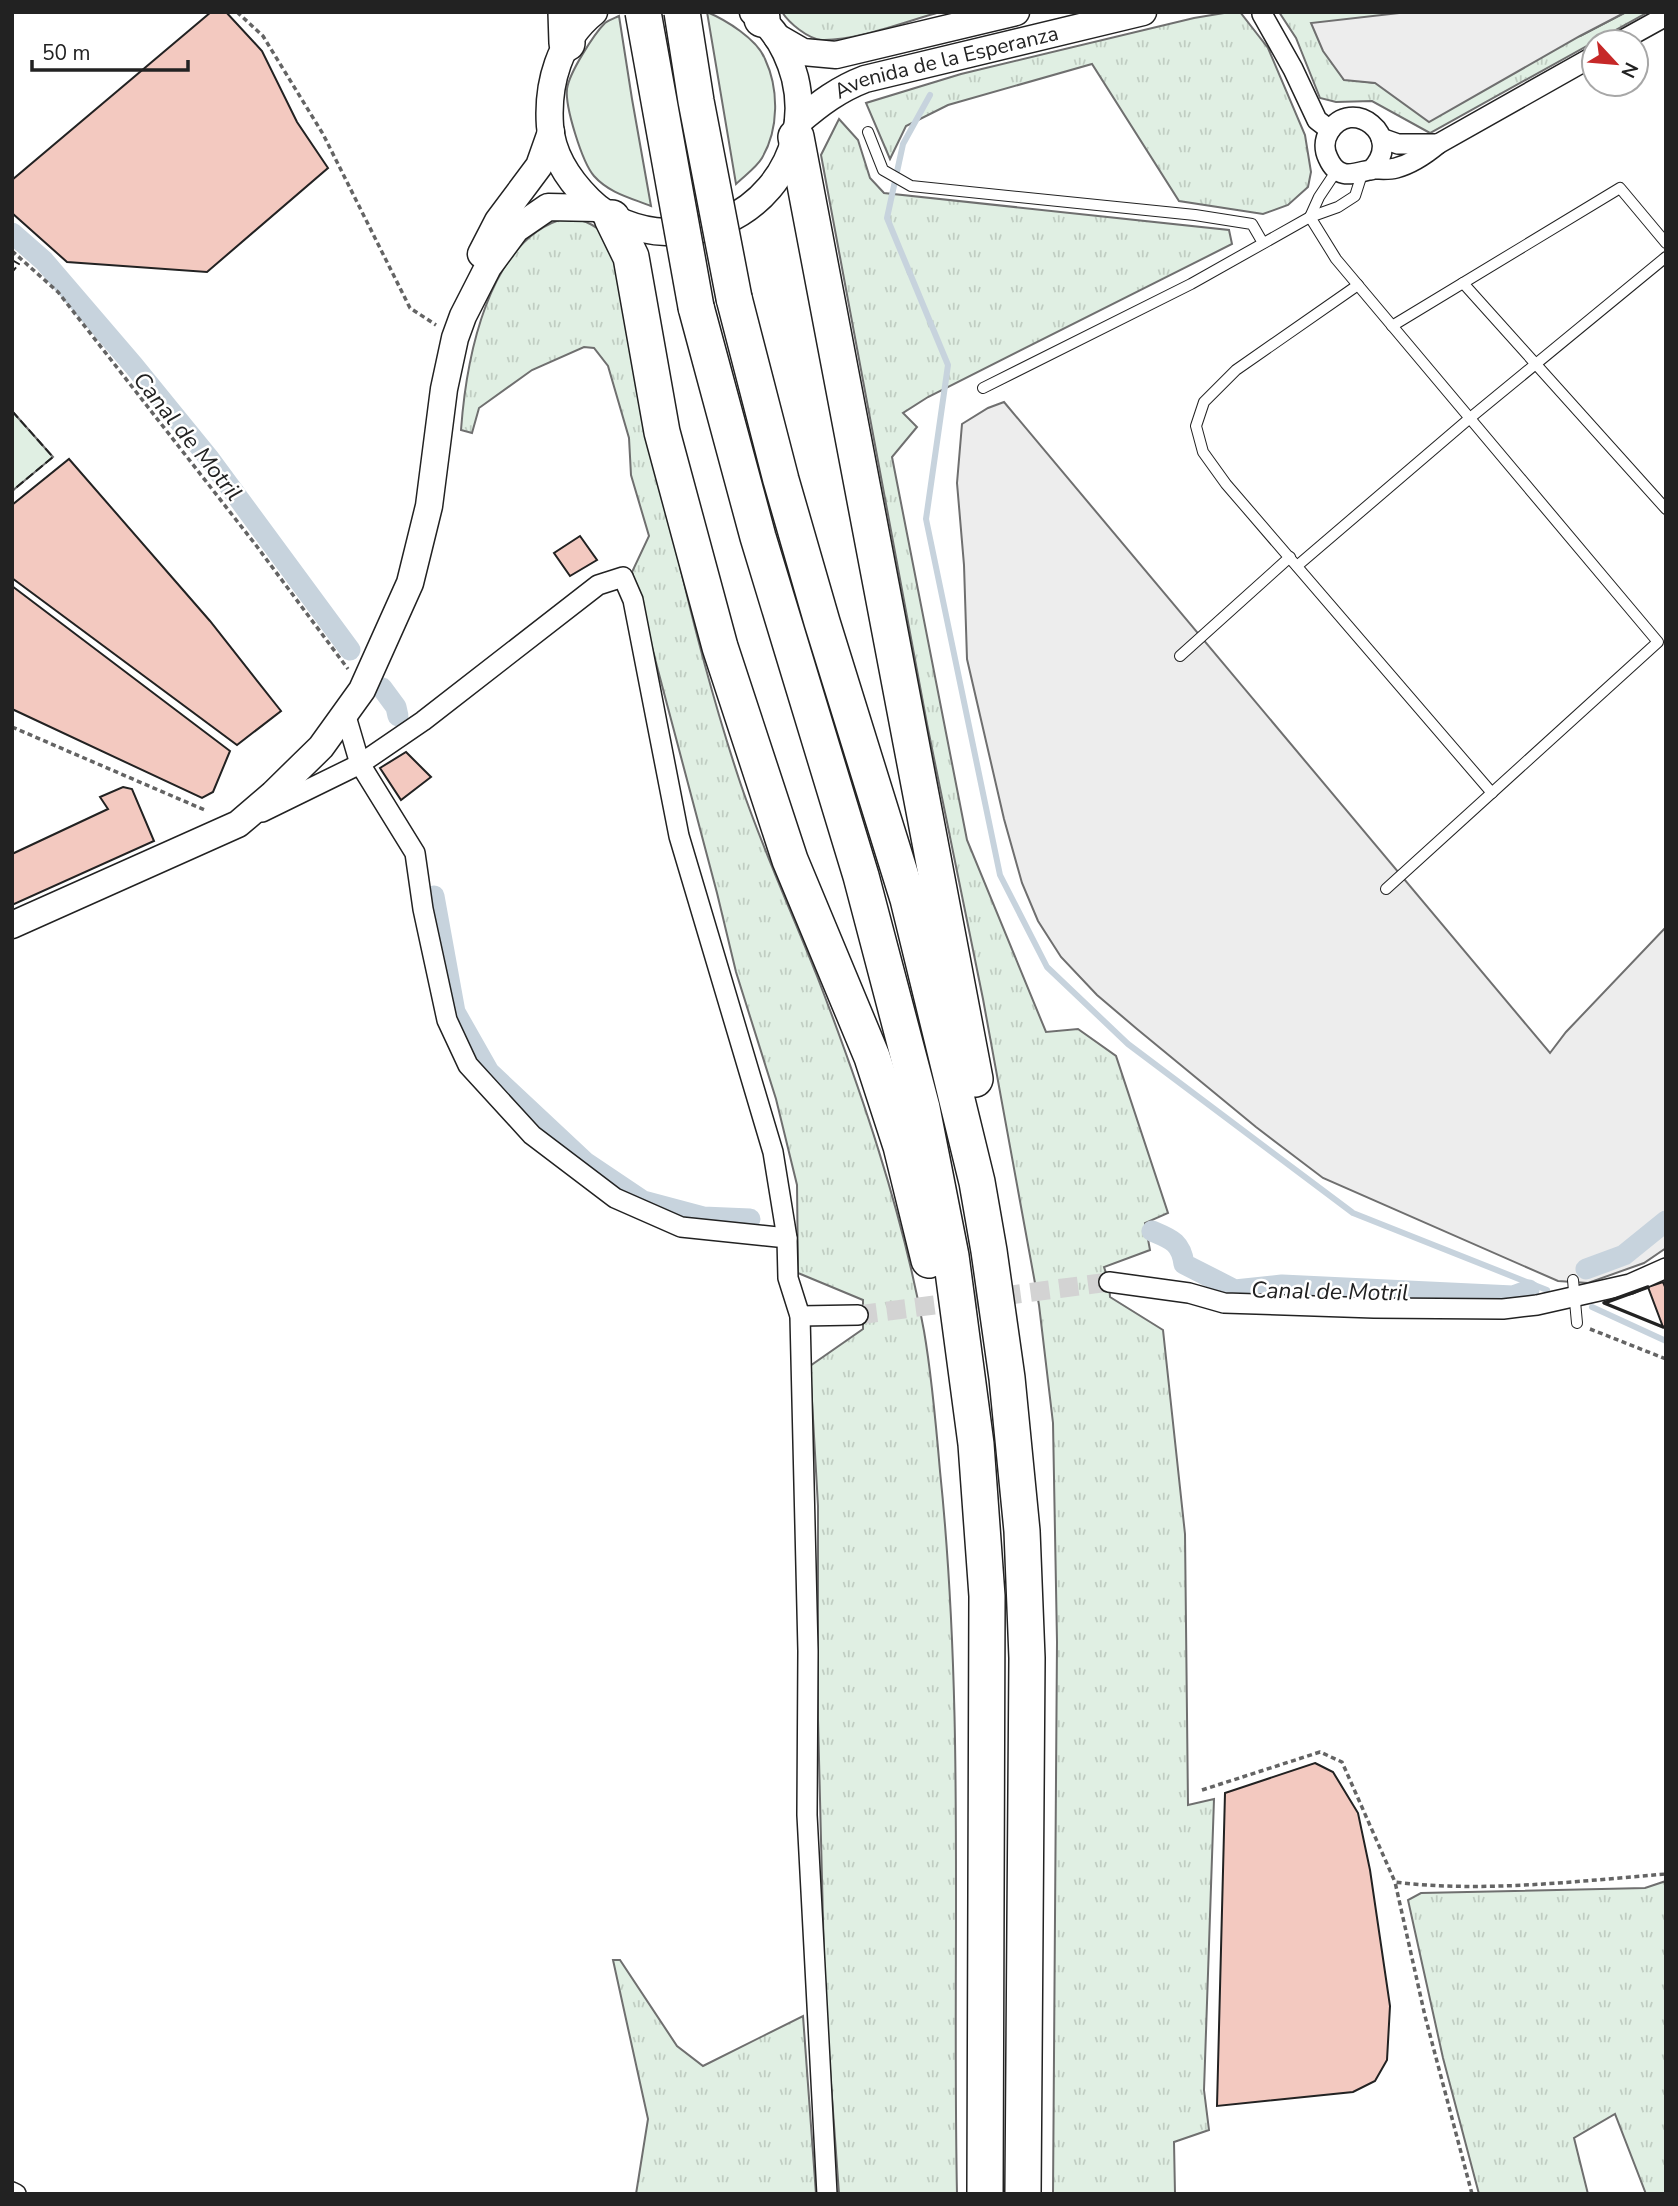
<svg xmlns="http://www.w3.org/2000/svg" width="1678" height="2206" font-family="'Nunito Sans',sans-serif">
<style>
.grass{fill:url(#grass-tufts);stroke:#6f6f6f;stroke-width:2}
.garden{fill:#e0efe3;stroke:#6f6f6f;stroke-width:2}
.parking{fill:#ededed;stroke:#6f6f6f;stroke-width:2}
.lines{fill:none;stroke-linecap:round;stroke-linejoin:round}
.stream{stroke:#c7d3dd;stroke-width:6}
.canal{stroke:#c7d3dd;stroke-width:21}
.building{fill:#f3c9c0;stroke:#222;stroke-width:2}
.street-tunnel{stroke:#d3d3d3;stroke-width:19;stroke-dasharray:19 10;stroke-linecap:butt}
.lane-casing{stroke:#222;stroke-width:12}
.street-casing{stroke:#222;stroke-width:22}
.secondary-casing{stroke:#222;stroke-width:29}
.highway-casing{stroke:#222;stroke-width:38}
.path{stroke:#646464;stroke-width:3.5;stroke-dasharray:5 3.5;stroke-linecap:butt}
.lane{stroke:#fff;stroke-width:10}
.street{stroke:#fff;stroke-width:19}
.secondary{stroke:#fff;stroke-width:26}
.highway{stroke:#fff;stroke-width:35}
.highway-bridge-casing{stroke:#222;stroke-width:38;stroke-linecap:butt}
.highway-bridge{stroke:#fff;stroke-width:35}
.fence{stroke:#222;stroke-width:2;stroke-dasharray:9 3.5;stroke-linecap:butt}
.wall{stroke:#222;stroke-width:3.5}
.labels{text-anchor:middle;stroke-width:5;stroke-linejoin:round;paint-order:stroke}
.street-label{font-size:21px;fill:#222;stroke:#fff}
.water-label{font-size:23px;font-style:italic;fill:#222;stroke:#fff}
</style>
<defs>
<pattern id="grass-tufts" width="24" height="20" patternUnits="userSpaceOnUse" patternTransform="scale(1.75)"><rect width="24" height="20" fill="#e0efe3"/><path d="M3 7l-1-3M5 7V3M7 7l1-3M15 17l-1-3M17 17v-4M19 17l1-3" fill="none" stroke="#c0cdc2"/></pattern>
</defs>
<rect width="100%" height="100%" fill="#fff"/>
<g class="grass">
<path d="M782 12H940C907 21 856 41 822 40 808 39 789 23 782 12Z"/>
<polygon points="1230,12 1240,12 1268,48 1305,135 1311,172 1308,187 1288,205 1263,214 1179,201 1092,64 948,105 906,126 890,159 866,103 961,74 1194,18"/>
<polygon points="1279,12 1408,12 1388,15 1344,79 1375,83 1580,36 1626,12 1648,12 1430,133 1372,101 1336,102 1320,98 1296,38"/>
<polygon points="839,119 858,140 870,178 884,193 1229,230 1232,244 928,397 903,413 917,427 892,457 967,840 1046,1032 1078,1029 1116,1056 1168,1213 1145,1223 1150,1250 1104,1267 1109,1282 1110,1297 1163,1330 1185,1534 1188,1805 1214,1799 1204,2090 1209,2130 1174,2142 1175,2194 1053,2194 1057,1642 1053,1423 1039,1305 983,999 927,724 821,155"/>
<path d="M566 218C587 219 598 227 613 242 649 422 681 604 739 779 761 846 791 910 817 976 861 1090 902 1210 924 1331 932 1377 936 1424 940 1471 965 1711 952 1953 957 2194H839L825 2000 818 1719V1506L810 1366 863 1329V1300L798 1273 797 1185 776 1099 736 972 717 893 632 572 649 536 631 475 629 438 608 366 594 348 584 347 532 370 479 408 472 433 461 430C466 362 487 238 566 218Z"/>
<polygon points="1666,1881 1666,2194 1646,2194 1615,2114 1574,2138 1588,2194 1479,2194 1443,2058 1408,1900 1421,1893 1645,1888"/>
<polygon points="613,1960 620,1960 677,2046 703,2066 803,2016 816,2194 636,2194 648,2119"/>
</g>
<g class="garden">
<path d="M707 12C726 20 757 39 765 59 779 89 779 129 762 158 756 168 744 176 736 184Z"/>
<path d="M619 16 632 99 651 206C631 198 609 193 594 176 582 162 565 107 567 89 569 73 594 34 605 23 609 20 615 18 619 16Z"/>
<polygon points="12,411 53,457 12,491"/>
</g>
<g class="parking">
<polygon points="1408,12 1626,12 1580,36 1429,122 1375,83 1344,80 1323,51 1311,23"/>
<polygon points="1004,402 1550,1053 1566,1032 1666,927 1666,1248 1644,1263 1588,1283 1558,1281 1323,1178 1256,1127 1137,1029 1097,995 1061,957 1038,921 1022,883 1004,819 967,659 964,565 957,483 962,424 988,408"/>
</g>
<g class="lines">
<g class="stream">
<polyline points="930,95 903,144 887,218 948,365 926,519 1000,875 1047,967 1128,1044 1353,1213 1547,1290"/>
<polyline points="1592,1307 1666,1341"/>
</g>
<g class="canal">
<polyline points="12,233 44,261 134,366 208,457 350,650"/>
<polyline points="382,688 396,707 398,716"/>
<polyline points="434,896 455,1012 489,1072 585,1162 643,1201 703,1217 750,1219"/>
<path d="M1152 1231C1171 1239 1181 1242 1184 1264L1235 1290 1282 1285 1513 1296 1529 1290"/>
<polyline points="1586,1269 1624,1255 1666,1221"/>
</g>
</g>
<g class="building">
<polygon points="211,12 226,12 262,51 297,122 328,168 207,272 67,262 12,213 12,180"/>
<polygon points="69,459 210,621 281,711 237,745 12,578 12,505"/>
<polygon points="580,536 597,560 570,576 554,553"/>
<polygon points="12,586 230,751 213,792 202,798 12,709"/>
<polygon points="406,752 431,777 401,800 380,768"/>
<polygon points="123,787 132,789 154,841 12,905 12,854 108,809 100,797"/>
<polygon points="1663,1282 1666,1289 1666,1328 1663,1327 1648,1287"/>
<polygon points="1315,1763 1333,1772 1358,1813 1370,1870 1390,2006 1387,2060 1375,2081 1353,2092 1217,2106 1225,1793"/>
</g>
<g class="lines">
<polyline class="street-tunnel" points="858,1315 1109,1282"/>
<defs>
<g id="lane">
<polyline points="868,132 883,170 911,186 1195,215 1252,224 1263,243"/>
<polyline points="1310,217 1336,259 1658,642 1386,889"/>
<polyline points="1310,217 1319,197 1337,170"/>
<polyline points="1463,283 1666,509"/>
<polyline points="1358,285 1236,370 1204,402 1196,426 1203,452 1226,484 1492,793"/>
<polyline points="1392,326 1620,188 1666,243"/>
<polyline points="983,388 1191,284 1310,217 1338,207 1355,196 1362,174"/>
<polyline points="1297,566 1470,418 1666,257"/>
<polyline points="1180,656 1290,557"/>
<polyline points="1573,1280 1577,1323"/>
</g>
<g id="street">
<polyline points="1262,14 1293,69 1317,120 1330,130"/>
<polyline points="1619,42 1666,16"/>
<polyline points="1381,138 1398,144 1438,144"/>
<path d="M1371 170C1406 136 1351 95 1329 132 1324 140 1324 150 1328 158 1339 183 1356 172 1374 169 1381 169 1389 170 1396 168 1411 164 1426 154 1438 144L1594 56"/>
<polyline points="345,713 360,764 415,853 423,909 447,1020 468,1065 532,1135 615,1198 681,1227 787,1238 788,1278 800,1316 808,1651 807,1815 827,2194"/>
<polyline points="262,812 360,764 423,721 598,585 623,577 633,600 679,836 773,1152 787,1238"/>
<polyline points="1109,1282 1189,1293 1224,1303 1374,1308 1503,1309 1537,1305 1630,1284 1666,1268"/>
<polyline points="800,1316 858,1315"/>
<polyline points="12,2192 16,2194"/>
</g>
<g id="secondary">
<path d="M594 12C559 40 547 84 550 126 552 155 570 181 589 200 609 220 638 231 666 232 750 236 815 161 795 78 788 52 775 28 753 12"/>
<polyline points="777,37 803,52 836,55 1016,12"/>
<path id="s1" d="M798 122C820 103 839 89 865 79L1143 12"/>
<polyline points="481,254 498,221 539,166 551,132"/>
<polyline points="12,925 238,824 273,794 321,747 362,690 410,583 429,506 444,389 455,338 463,316 488,267 516,229 548,207 597,208"/>
</g>
<g id="highway">
<polyline points="566,12 567,43"/>
<polyline points="761,12 762,19"/>
<polyline points="796,137 975,1079"/>
<polyline points="612,218 631,257 662,432 720,647 790,860 872,1057 901,1146 929,1260"/>
<polyline points="734,298 781,480 822,622 908,899 977,1182 989,1251 1007,1378 1022,1531 1027,1658 1023,2194"/>
<polyline points="696,307 758,537 861,876 922,1108 951,1256 976,1444 987,1596 985,2194"/>
</g>
</defs>
<use href="#lane" class="lane-casing"/>
<use href="#street" class="street-casing"/>
<use href="#secondary" class="secondary-casing"/>
<use href="#highway" class="highway-casing"/>
<g class="path">
<polyline points="237,12 263,36 323,134 410,308 436,325"/>
<polyline points="12,251 58,292 255,544 348,669"/>
<polyline points="12,727 207,811"/>
<polyline points="1590,1329 1666,1359"/>
<polyline points="1202,1790 1320,1752 1342,1762 1395,1882"/>
<path d="M1472 2194 1425 2016 1395 1882C1483 1893 1578 1881 1666 1874"/>
</g>
<use href="#lane" class="lane"/>
<use href="#street" class="street"/>
<use href="#secondary" class="secondary"/>
<use href="#highway" class="highway"/>
<defs>
<g id="highway-bridge">
<polyline points="643,12 696,307"/>
<polyline points="682,12 696,101 734,298"/>
</g>
</defs>
<use href="#highway-bridge" class="highway-bridge-casing"/>
<use href="#highway-bridge" class="highway-bridge"/>
<g class="fence">
<polyline points="12,260 19,264 12,272"/>
<polyline points="12,411 53,457 12,491"/>
</g>
<polyline class="wall" points="1648,1287 1604,1303 1663,1327"/>
</g>
<g class="labels">
<g class="street-label">
<text dy="7" stroke="none"><textPath href="#s1" startOffset="163">Avenida de la Esperanza</textPath></text>
</g>
<g class="water-label">
<text transform="translate(188 436) rotate(51)" y="8">Canal de Motril</text>
<text transform="translate(1330 1291) rotate(1)" y="8">Canal de Motril</text>
</g>
</g>
<rect width="1678" height="2206" fill="none" stroke="#222222" stroke-width="28"/>
<g transform="translate(1615 63) rotate(116)"><circle r="33" fill="#ffffff" stroke="#a7a7a7" stroke-width="2"/>
<path d="M0-5L12 26L0 18L-12 26Z" fill="#c62828"/>
<text y="-10" font-size="19" font-weight="bold" text-anchor="middle" fill="#222222">N</text>
</g>
<path d="M32 60v10h156v-10" fill="none" stroke="#222222" stroke-width="3.5"/>
<text x="42" y="60" font-size="21" fill="#222222" stroke="#ffffff" stroke-width="5" paint-order="stroke">50 m</text>
</svg>
